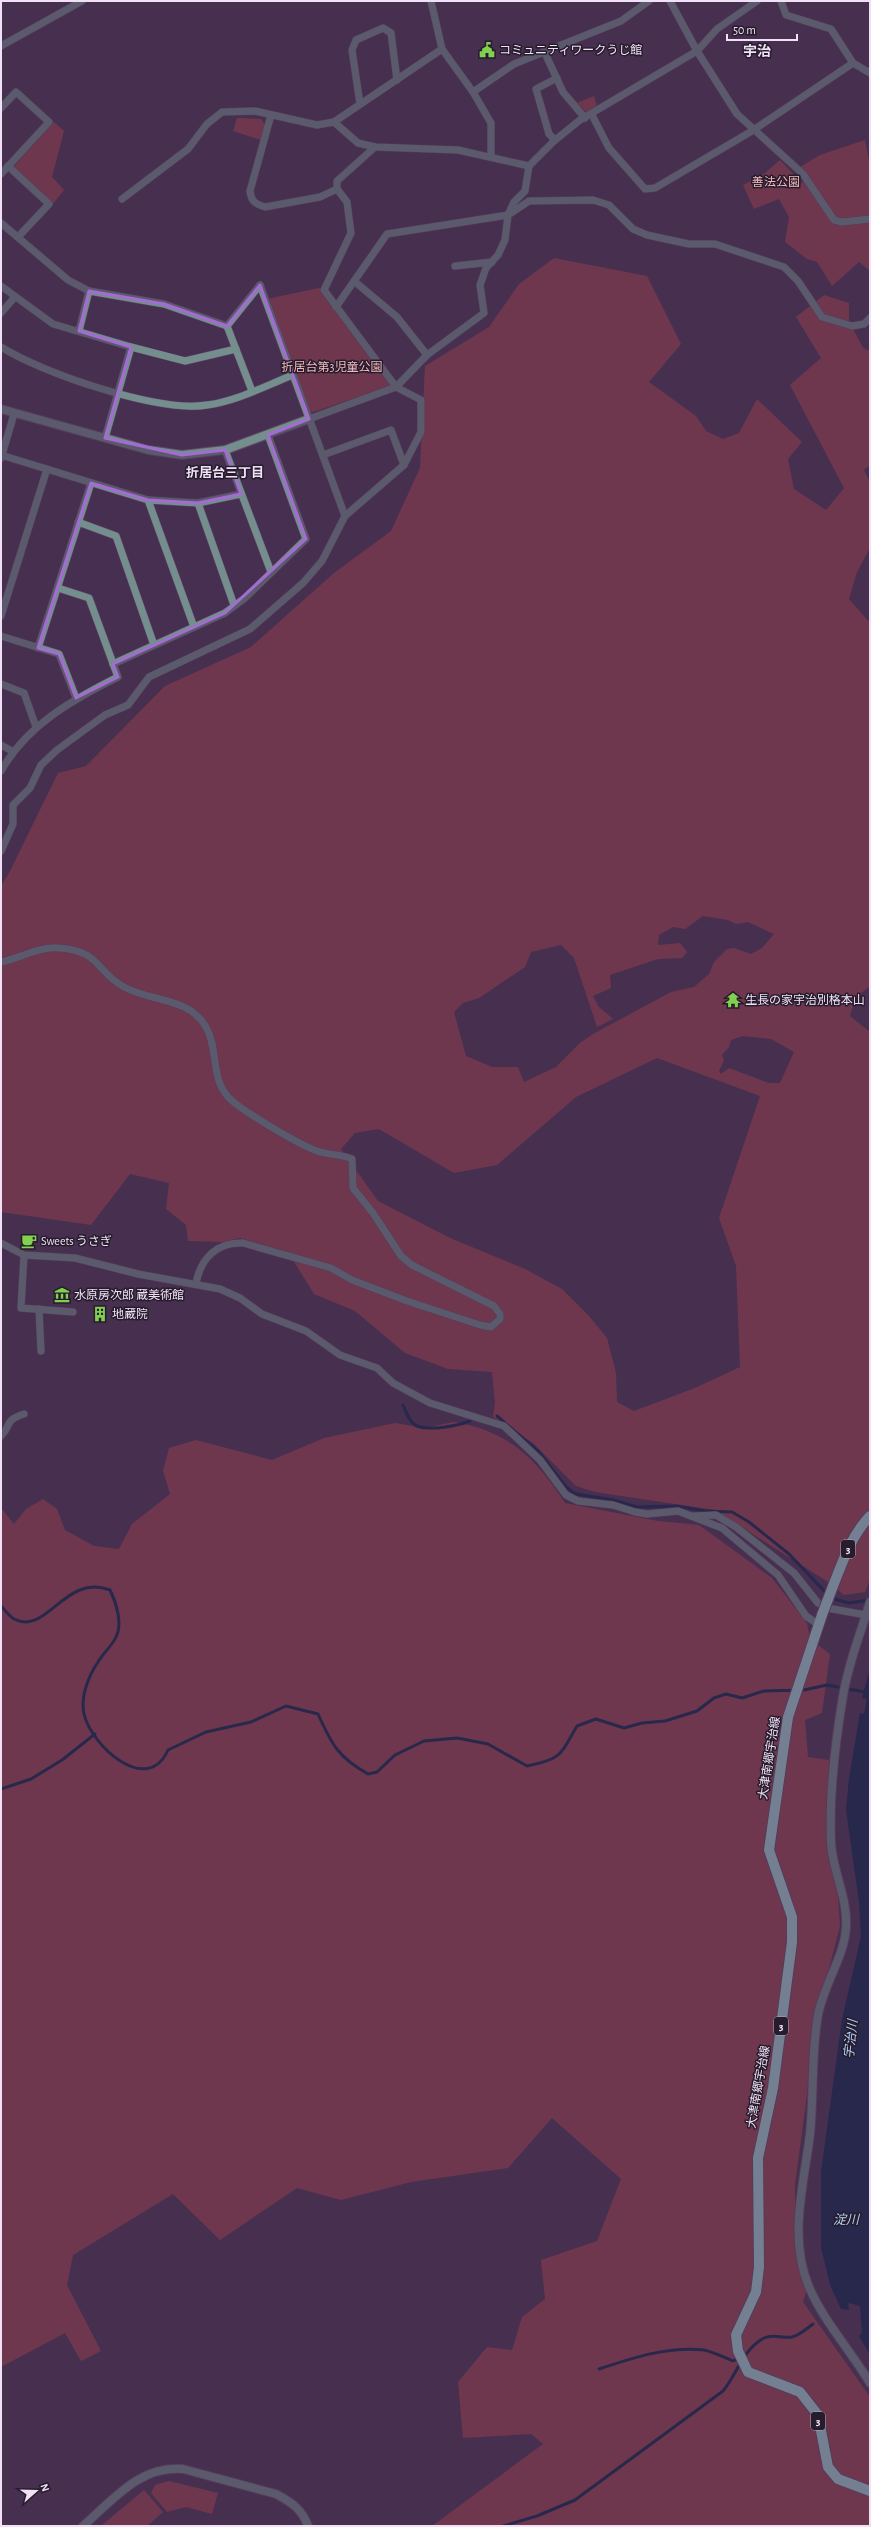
<svg xmlns="http://www.w3.org/2000/svg" width="871" height="2527" font-family="'Alegreya Sans','Noto Sans JP',sans-serif">
<style>
.green{fill:#9f414d;fill-rule:evenodd}
.water{fill:#012045}
.lines{fill:none;stroke-linecap:round;stroke-linejoin:round}
.stream{stroke:#012045;stroke-width:3}
.minor-casing{stroke:#624b6c;stroke-width:8}
.tertiary-casing{stroke:#624b6c;stroke-width:10}
.primary-casing{stroke:#624b6c;stroke-width:12}
.minor{stroke:#748e8e;stroke-width:7}
.tertiary{stroke:#748e8e;stroke-width:8}
.primary{stroke:#abe2e1;stroke-width:10}
.primary-bridge-casing{stroke:#624b6c;stroke-width:12;stroke-linecap:butt}
.primary-bridge{stroke:#abe2e1;stroke-width:10}
.marked{fill:none;stroke:#a46bd3;stroke-width:3;stroke-linejoin:round}
.labels{text-anchor:middle;stroke-width:3;stroke-linejoin:round;paint-order:stroke}
.shield{fill:#271c2c;stroke:#b4a6ba;stroke-width:1}
.shield-label{font-size:11px;font-weight:bold;fill:#f0e1f7}
.poi-label{font-size:12px;fill:#f0e1f7;stroke:#271c2c;text-anchor:start}
.park-label{font-size:12px;fill:#f1b9bc;stroke:#271c2c}
.street-label{font-size:12px;fill:#f0e1f7;stroke:#271c2c}
.neighbourhood-label{font-size:13px;font-weight:bold;fill:#f0e1f7;stroke:#271c2c}
.water-label{font-size:13px;font-style:italic;fill:#b1cff7;stroke:#271c2c}
.quarter-label{font-size:14px;font-weight:bold;fill:#f0e1f7;stroke:#271c2c}
</style>
<rect width="100%" height="100%" fill="#472f51"/>
<g class="green">
<polygon points="594,96 598,109 587,113 577,103"/>
<polygon points="237,118 261,119 265,125 261,140 233,131"/>
<polygon points="54,122 64,131 52,177 64,190 53,204 13,167"/>
<polygon points="865,140 870,166 870,216 840,219 833,217 800,167 820,155"/>
<polygon points="780,160 801,182 799,185 804,181 830,220 870,222 870,271 859,262 832,286 817,262 807,259 785,242 789,217 779,199 754,209 743,185 765,173"/>
<path d="M554 258 647 276 681 344 649 382 696 416 706 431 723 439 739 433 757 399 802 442 788 459 794 489 826 510 844 488 790 385 821 358 796 317 824 295 849 303V321L863 348 870 351V465L864 470 870 482V548L857 572 849 599 870 623V986L855 998 850 1016 870 1032V1579L865 1592 844 1595 825 1580 715 1510 595 1492 576 1486 533 1443 493 1417 495 1403 492 1372 448 1369 405 1353 355 1311 314 1294 288 1252 240 1238 222 1242 188 1241 186 1225 166 1209 169 1183 130 1174 91 1225 1 1212V886L9 873 58 773 86 766 165 686 251 647 334 573 391 531 420 468 425 366 489 327 519 284ZM703 916 728 920 736 924 748 922 774 934 762 948 751 954 734 948 727 949 714 962 709 974 694 987 671 992 593 1034 580 1043 556 1067 524 1082 518 1067H492L466 1056 454 1012 463 1003 479 998 525 967 531 952 561 945 574 958 597 1027 613 1019 598 1006 593 996 611 988 610 975 658 959 682 958 687 952 680 943 658 945 659 935 673 927 685 929ZM743 1036 771 1039 794 1052 780 1083H769L729 1068 721 1074 719 1071 724 1060 722 1055 729 1047 731 1040ZM657 1058 760 1096 719 1218 736 1266 740 1367 695 1388 634 1411 617 1402 616 1373 607 1338 589 1316 562 1289 525 1269 450 1238 378 1201 341 1149 355 1133 379 1129 454 1173 497 1165 576 1097Z"/>
<polygon points="319,288 392,386 313,412 309,411 267,299"/>
<path d="M454 1422C508 1431 536 1458 565 1503L658 1521 699 1525 772 1578 807 1623 810 1639 830 1654 822 1713 805 1720 808 1757 829 1760 840 1926 818 2011 795 2185 796 2257 808 2286 803 2302 870 2397V2526H432L543 2444 531 2434 463 2438 458 2382 487 2347 512 2350 522 2317 545 2299 541 2260 597 2241 621 2179 552 2118 508 2168 411 2182 341 2200 297 2188 220 2240 173 2194 73 2255 67 2285 101 2351 81 2361 65 2333 1 2367V1508L14 1524 26 1509 43 1499 57 1509 65 1530 94 1546 119 1549 132 1524 170 1494 163 1471 169 1448 196 1440 272 1460 324 1438 395 1423 424 1428Z"/>
<polygon points="169,2481 218,2493 212,2514 186,2507 167,2512 151,2493 155,2485"/>
<polygon points="144,2490 163,2512 147,2526 102,2525"/>
</g>
<polygon class="water" points="870,1668 870,2355 859,2336 862,2333 860,2306 848,2303 849,2310 841,2309 830,2285 821,2247 821,2172 842,2019 861,1936 859,1902 846,1810 849,1778 860,1713 864,1714 867,1699 862,1698"/>
<g class="lines">
<g class="stream">
<path d="M403 1405C406 1411 409 1423 417 1426 431 1431 457 1426 470 1421"/>
<polyline points="497,1416 539,1452 566,1487 576,1494 613,1500 637,1507 677,1506 705,1511 732,1512 749,1522 789,1554 831,1598 849,1603 869,1600"/>
<path d="M1 1606C5 1610 9 1616 14 1619 48 1636 64 1573 110 1590 116 1602 123 1624 116 1637 112 1646 103 1653 98 1662 89 1675 80 1697 84 1714 91 1745 147 1797 168 1750L206 1732 251 1722 286 1706 318 1714C332 1745 338 1757 368 1774L377 1772 395 1755 424 1741 457 1738 488 1744 527 1766C562 1759 560 1755 577 1726L596 1719 624 1728 642 1723 665 1721 697 1711 714 1698 726 1694 742 1698 764 1691 804 1690 827 1685 870 1693"/>
<polyline points="1,1789 31,1779 62,1760 95,1734"/>
<path d="M599 2369C632 2358 668 2346 704 2350 713 2352 724 2357 733 2361L739 2358"/>
<path d="M503 2526 537 2516 575 2500 723 2391C737 2374 743 2349 764 2338 774 2333 782 2339 792 2337 800 2335 806 2329 813 2324"/>
</g>
<defs>
<g id="minor">
<polyline points="431,1 442,49 473,92 491,123 491,157"/>
<polyline points="670,1 697,51 737,114 803,174 834,220 842,222 870,219"/>
<polyline points="781,1 786,15 831,29 853,63 870,73"/>
<polyline points="1,46 82,1"/>
<polyline points="544,51 563,92 585,118"/>
<polyline points="473,92 514,64 621,21 649,1"/>
<polyline points="360,104 352,50 356,40 383,28 391,33 397,80"/>
<polyline points="1,108 16,92 49,122 1,174"/>
<path d="M271 115 250 191C251 201 255 204 265 207L320 197 337 189"/>
<polyline points="592,115 609,148 645,189 655,188 752,131 853,63"/>
<polyline points="334,122 442,49"/>
<polyline points="555,140 549,134 536,89 557,78"/>
<polyline points="375,147 337,181 337,189 347,202 351,233 324,290 396,387 421,400 421,432 404,465"/>
<polyline points="8,166 49,204 18,237"/>
<polyline points="122,199 188,149 207,124 222,112 255,111 317,125 334,122 358,143 375,147 458,150 529,166 554,141 580,120 697,51 717,29 757,1"/>
<polyline points="1,223 68,280 89,291 164,304 227,326"/>
<polyline points="455,266 492,262"/>
<polyline points="354,281 397,317 427,355"/>
<polyline points="260,285 345,516"/>
<polyline points="1,286 53,324 131,347 185,361 236,349"/>
<polyline points="336,307 387,234 508,215 514,202 525,191 529,166"/>
<polyline points="1,313 14,298"/>
<polyline points="79,331 89,291"/>
<path d="M1 347C42 373 159 413 207 405 237 401 265 386 293 375"/>
<polyline points="252,391 227,326 260,285"/>
<polyline points="309,419 396,387 427,355 484,313 480,285 486,268 498,255 505,240 508,215 529,201 593,200 609,205 633,229 647,235 689,244 715,244 784,267 798,281 822,317 852,326 864,324 870,318"/>
<polyline points="105,438 131,347"/>
<polyline points="225,450 271,572"/>
<polyline points="1,455 148,500 198,503 241,494"/>
<polyline points="1,458 14,414"/>
<polyline points="148,500 194,627"/>
<polyline points="198,503 234,605"/>
<polyline points="78,522 116,536 154,645"/>
<polyline points="1,616 47,469"/>
<polyline points="1,636 59,654 76,698"/>
<polyline points="38,648 91,483"/>
<polyline points="113,664 225,613 245,598 306,539 268,435"/>
<polyline points="1,684 24,693 36,727"/>
<polyline points="1,745 12,751"/>
<path d="M1 771C27 725 72 700 118 677L89 598 58 588"/>
<polyline points="1,851 13,824 13,805 30,788 41,765 57,750 105,715 128,705 149,677 250,629 303,583 322,561 345,516 404,465 391,430 323,455"/>
<path d="M1 962C20 958 41 946 59 948 101 951 95 971 124 987 151 1002 189 997 206 1027 219 1050 210 1078 229 1098 242 1111 298 1144 317 1151 328 1155 341 1154 352 1159L353 1188 373 1213 401 1256 412 1265 494 1306 500 1314V1319L491 1327 480 1325 407 1301 352 1280 331 1268 243 1243C217 1242 201 1258 196 1283"/>
<polyline points="1,1243 24,1255 75,1258 138,1274 220,1289 240,1298 262,1314 306,1331 340,1355 377,1368 393,1383 430,1403 504,1426 540,1460 566,1495 578,1501 613,1505 635,1512 647,1514 678,1511 722,1528 778,1575 806,1616 819,1625"/>
<polyline points="24,1255 21,1308 73,1312"/>
<polyline points="39,1309 41,1351"/>
<path d="M1 1436C13 1424 3 1421 24 1414"/>
<polyline points="694,1516 716,1515 736,1527 794,1573 818,1603 827,1608 866,1615"/>
</g>
<g id="tertiary">
<polyline points="1,409 148,450 182,455 225,450 309,419"/>
<path d="M870 1602C861 1632 848 1664 843 1696 835 1744 829 1794 831 1842 832 1870 848 1898 846 1927 845 1955 824 1984 818 2015 811 2054 814 2095 810 2134 804 2184 788 2238 809 2287 824 2322 851 2351 870 2383"/>
<path d="M83 2526C113 2500 140 2465 183 2469L276 2494C291 2502 302 2509 308 2526"/>
</g>
<g id="primary">
<path d="M833 1586C843 1561 851 1536 870 1516"/>
<polyline points="822,1615 788,1717 769,1850 792,1917 792,1942 773,2088 758,2158 759,2267 756,2292 736,2335 738,2351 748,2372 800,2392 818,2415 828,2467 838,2479 870,2491"/>
</g>
</defs>
<use href="#minor" class="minor-casing"/>
<use href="#tertiary" class="tertiary-casing"/>
<use href="#primary" class="primary-casing"/>
<use href="#minor" class="minor"/>
<use href="#tertiary" class="tertiary"/>
<use href="#primary" class="primary"/>
<defs>
<polyline id="primary-bridge" points="822,1615 833,1586"/>
</defs>
<use href="#primary-bridge" class="primary-bridge-casing"/>
<use href="#primary-bridge" class="primary-bridge"/>
</g>
<path d="M0 0H871V2527H0ZM260 285 309 419 268 435 306 539 225 613 113 664 118 677 76 698 59 654 38 648 91 483 148 500 198 503 241 494 225 450 182 455 105 438 131 347 79 331 89 291 164 304 227 326Z" fill="#472f51" fill-opacity=".55" fill-rule="evenodd"/>
<path class="marked" d="M260 285 309 419 268 435 306 539 225 613 113 664 118 677 76 698 59 654 38 648 91 483 148 500 198 503 241 494 225 450 182 455 105 438 131 347 79 331 89 291 164 304 227 326Z"/>
<defs>
<symbol id="civic-bare" viewBox="-9 -9 18 18"><path d="M-.6-6.5H3V-4.5H.6V-3L4-1V1h2V6H-6V1h2V-1L-.6-3ZM-1.2 2.5V6h2.4V2.5Z" fill="#81d050" stroke="#271c2c" stroke-width="2.5" paint-order="stroke"/></symbol>
<symbol id="temple-bare" viewBox="-9 -9 18 18"><path d="M0-6L5-2H3V0L6.5 2.5H4V6H1.5V3h-3V6H-4V2.5H-6.5L-3 0V-2H-5Z" fill="#81d050" stroke="#271c2c" stroke-width="2.5" paint-order="stroke"/></symbol>
<symbol id="cafe-bare" viewBox="-9 -9 18 18"><path d="M-5.5-4.5H6V0H3Q3 3.5 0 3.5H-2.5Q-5.5 3.5-5.5 0ZM3-3.2v2h1.7v-2ZM-6 4.5H4V6H-6Z" fill="#81d050" stroke="#271c2c" stroke-width="2.5" paint-order="stroke"/></symbol>
<symbol id="museum-bare" viewBox="-9 -9 18 18"><path d="M0-6L6-3V-2H-6V-3ZM-5-1h2V3h-2ZM-1-1h2V3h-2ZM3-1h2V3H3ZM-6 4H6V6H-6Z" fill="#81d050" stroke="#271c2c" stroke-width="2.5" paint-order="stroke"/></symbol>
<symbol id="building-bare" viewBox="-9 -9 18 18"><path d="M-4-6H4V6H1V3H-1V6H-4ZM-2.5-4.3h1.7v1.8h-1.7ZM.8-4.3h1.7v1.8H.8ZM-2.5-1h1.7V.8h-1.7ZM.8-1h1.7V.8H.8Z" fill="#81d050" stroke="#271c2c" stroke-width="2.5" paint-order="stroke"/></symbol>
</defs>
<g fill-rule="evenodd">
<use href="#civic-bare" x="476" y="39" width="22" height="22"/>
<use href="#temple-bare" x="722" y="989" width="22" height="22"/>
<use href="#cafe-bare" x="18" y="1230" width="22" height="22"/>
<use href="#museum-bare" x="51" y="1284" width="22" height="22"/>
<use href="#building-bare" x="89" y="1303" width="22" height="22"/>
</g>
<g class="labels">
<g class="shield">
<rect x="841" y="1540" width="14" height="18" rx="3"/>
<rect x="774" y="2017" width="14" height="18" rx="3"/>
<rect x="811" y="2412" width="14" height="18" rx="3"/>
</g>
<g class="shield-label">
<text x="848" y="1553">3</text>
<text x="781" y="2030">3</text>
<text x="818" y="2425">3</text>
</g>
<g class="poi-label">
<text x="499" y="54">コミュニティワークうじ館</text>
<text x="745" y="1004">生長の家宇治別格本山</text>
<text x="41" y="1245">Sweets うさぎ</text>
<text x="74" y="1299">水原房次郎 蔵美術館</text>
<text x="112" y="1318">地蔵院</text>
</g>
<g class="park-label">
<text x="776" y="186">善法公園</text>
<text x="332" y="371">折居台第3児童公園</text>
</g>
<g class="street-label">
<text transform="translate(769 1758) rotate(-81)" y="4">大津南郷宇治線</text>
<text transform="translate(758 2087) rotate(-80)" y="4">大津南郷宇治線</text>
</g>
<g class="neighbourhood-label">
<text x="225" y="477">折居台三丁目</text>
</g>
<g class="water-label">
<text transform="translate(850 2039) rotate(-84)" y="5">宇治川</text>
<text x="846" y="2224">淀川</text>
</g>
<g class="quarter-label">
<text x="757" y="56">宇治</text>
</g>
</g>
<rect width="871" height="2527" fill="none" stroke="#f0e1f7" stroke-width="4"/>
<g transform="translate(36 2491) rotate(70)" stroke="#271c2c" stroke-width="3" paint-order="stroke">
<path d="M0-3L7 15L0 10L-7 15Z" fill="#f0e1f7"/>
<text y="-6" font-size="11" font-weight="bold" text-anchor="middle" fill="#f0e1f7">N</text>
</g>
<path d="M727 34v6h70v-6" fill="none" stroke="#f0e1f7" stroke-width="2"/>
<text x="733" y="34" font-size="12" fill="#f0e1f7" stroke="#271c2c" stroke-width="3" paint-order="stroke">50 m</text>
</svg>
